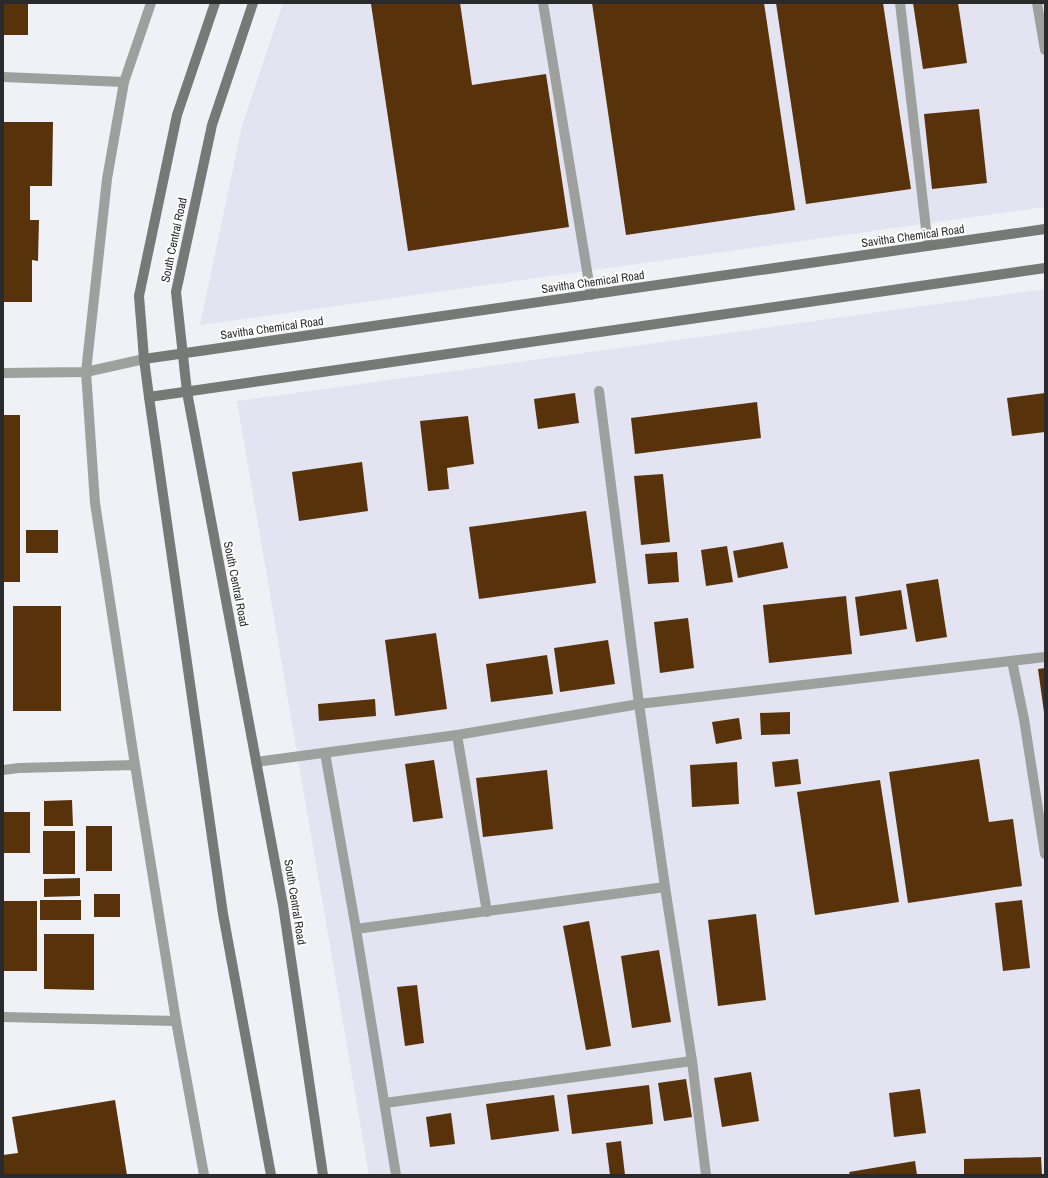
<svg xmlns="http://www.w3.org/2000/svg" width="1048" height="1178" font-family="'Archivo Narrow',sans-serif">
<style>
.built{fill:#e3e3f1}
.building{fill:#58320a}
.lines{fill:none;stroke-linecap:round;stroke-linejoin:round}
.service{stroke:#9ea09d;stroke-width:10}
.minor{stroke:#9ea09d;stroke-width:10}
.tertiary{stroke:#9ea09d;stroke-width:10}
.secondary{stroke:#767975;stroke-width:10}
.labels{text-anchor:middle;stroke-width:4;stroke-linejoin:round;paint-order:stroke}
.street-label{font-size:12px;fill:#2a2a2c;stroke:#fff}
</style>
<rect width="100%" height="100%" fill="#f0f0f7"/>
<g class="built">
<polygon points="283,3 1045,3 1045,207 200,325 242,126"/>
<polygon points="1045,289 1045,1175 369,1175 237,401"/>
</g>
<g class="building">
<rect x="3" y="3" width="25" height="32"/>
<polygon points="380,3 460,3 472,85 546,74 569,227 408,251 371,4"/>
<polygon points="592,3 764,3 795,210 626,235"/>
<polygon points="776,3 883,3 911,189 806,204"/>
<polygon points="913,3 958,3 967,63 923,69"/>
<polygon points="979,109 987,183 932,189 924,114"/>
<polygon points="3,122 53,122 52,186 30,186 30,220 39,220 38,261 32,260 32,302 3,302"/>
<polygon points="575,393 579,423 538,429 534,399"/>
<polygon points="1045,393 1045,432 1012,436 1007,398"/>
<polygon points="757,402 761,438 635,454 631,418"/>
<rect x="3" y="415" width="17" height="167"/>
<polygon points="468,416 474,464 447,468 449,489 428,491 420,421"/>
<polygon points="362,462 368,511 299,521 292,472"/>
<polygon points="663,474 670,542 641,545 634,476"/>
<polygon points="586,511 596,583 479,599 469,527"/>
<rect x="26" y="530" width="32" height="23"/>
<polygon points="783,542 788,568 738,578 733,551"/>
<polygon points="727,546 733,582 706,586 701,550"/>
<polygon points="677,552 679,582 648,584 645,554"/>
<polygon points="938,579 947,637 916,642 906,584"/>
<polygon points="901,590 907,629 860,636 855,597"/>
<polygon points="846,596 852,654 769,663 763,605"/>
<rect x="13" y="606" width="48" height="105"/>
<polygon points="688,618 694,668 660,673 654,622"/>
<polygon points="436,633 447,709 395,716 385,640"/>
<polygon points="608,640 615,684 560,692 554,648"/>
<polygon points="547,655 553,694 491,702 486,664"/>
<polygon points="1045,668 1045,712 1044,712 1038,669"/>
<polygon points="375,699 376,716 319,721 318,704"/>
<polygon points="790,712 790,734 761,735 760,713"/>
<polygon points="739,718 742,739 716,744 712,722"/>
<polygon points="798,759 801,784 775,787 772,762"/>
<polygon points="979,759 989,822 1013,819 1022,886 908,903 889,772"/>
<polygon points="434,760 443,818 413,822 405,764"/>
<polygon points="737,762 739,804 692,807 690,765"/>
<polygon points="547,770 553,829 483,837 476,778"/>
<polygon points="880,780 899,902 815,915 797,792"/>
<polygon points="72,800 73,826 44,826 44,801"/>
<rect x="3" y="812" width="27" height="41"/>
<rect x="86" y="826" width="26" height="45"/>
<rect x="43" y="831" width="32" height="43"/>
<polygon points="80,878 80,896 44,897 44,879"/>
<rect x="94" y="894" width="26" height="23"/>
<rect x="40" y="900" width="41" height="20"/>
<polygon points="1022,900 1030,968 1003,971 995,903"/>
<rect x="3" y="901" width="34" height="70"/>
<polygon points="756,914 766,1000 718,1006 708,920"/>
<polygon points="589,921 611,1046 586,1050 563,926"/>
<polygon points="44,934 94,934 94,990 44,989"/>
<polygon points="659,950 671,1022 632,1028 621,956"/>
<polygon points="417,985 424,1043 405,1046 397,987"/>
<polygon points="751,1072 759,1121 722,1127 714,1078"/>
<polygon points="686,1079 692,1117 664,1121 658,1083"/>
<polygon points="649,1085 653,1124 572,1134 567,1095"/>
<polygon points="920,1089 926,1133 894,1137 889,1093"/>
<polygon points="554,1095 559,1131 491,1140 486,1104"/>
<polygon points="115,1100 127,1175 3,1175 3,1155 18,1153 12,1117"/>
<polygon points="451,1113 455,1144 430,1147 426,1117"/>
<polygon points="621,1141 625,1175 610,1175 606,1143"/>
<polygon points="1041,1157 1042,1175 964,1175 964,1159"/>
<polygon points="915,1161 917,1175 850,1175 849,1172"/>
</g>
<g class="lines">
<g class="service">
<polyline points="543,3 591,295"/>
<polyline points="900,3 928,246"/>
<polyline points="1037,3 1045,50"/>
<polyline points="599,391 639,704 665,887 692,1061 706,1175"/>
<polyline points="1012,661 1024,719 1045,854"/>
<polyline points="457,735 487,912"/>
<polyline points="325,753 356,929 396,1175"/>
<polyline points="256,762 457,735 639,704 1045,657"/>
<polyline points="356,929 665,887"/>
<polyline points="385,1103 692,1061"/>
</g>
<g class="minor">
<polyline points="3,77 124,82"/>
<polyline points="3,1017 176,1021"/>
</g>
<g class="tertiary">
<polyline points="3,373 86,372 144,359"/>
<polyline points="135,765 95,503 86,372 107,179 124,82 151,3"/>
<polyline points="3,770 19,768 135,765 176,1021 204,1175"/>
</g>
<g class="secondary">
<polyline points="215,3 177,115 139,296 144,359 149,397 223,914 271,1175"/>
<polyline points="253,3 212,125 176,292 187,392 283,905 323,1175"/>
<polyline points="144,359 1045,229"/>
<polyline points="149,397 1045,268"/>
</g>
</g>
<g class="labels">
<g class="street-label">
<text transform="translate(913 236) rotate(-8)" y="4">Savitha Chemical Road</text>
<text transform="translate(174 240) rotate(-78)" y="4">South Central Road</text>
<text transform="translate(593 282) rotate(-8)" y="4">Savitha Chemical Road</text>
<text transform="translate(272 328) rotate(-8)" y="4">Savitha Chemical Road</text>
<text transform="translate(236 584) rotate(79)" y="4">South Central Road</text>
<text transform="translate(295 902) rotate(81)" y="4">South Central Road</text>
</g>
</g>
<rect width="1048" height="1178" fill="none" stroke="#2a2a2c" stroke-width="8"/>
</svg>
